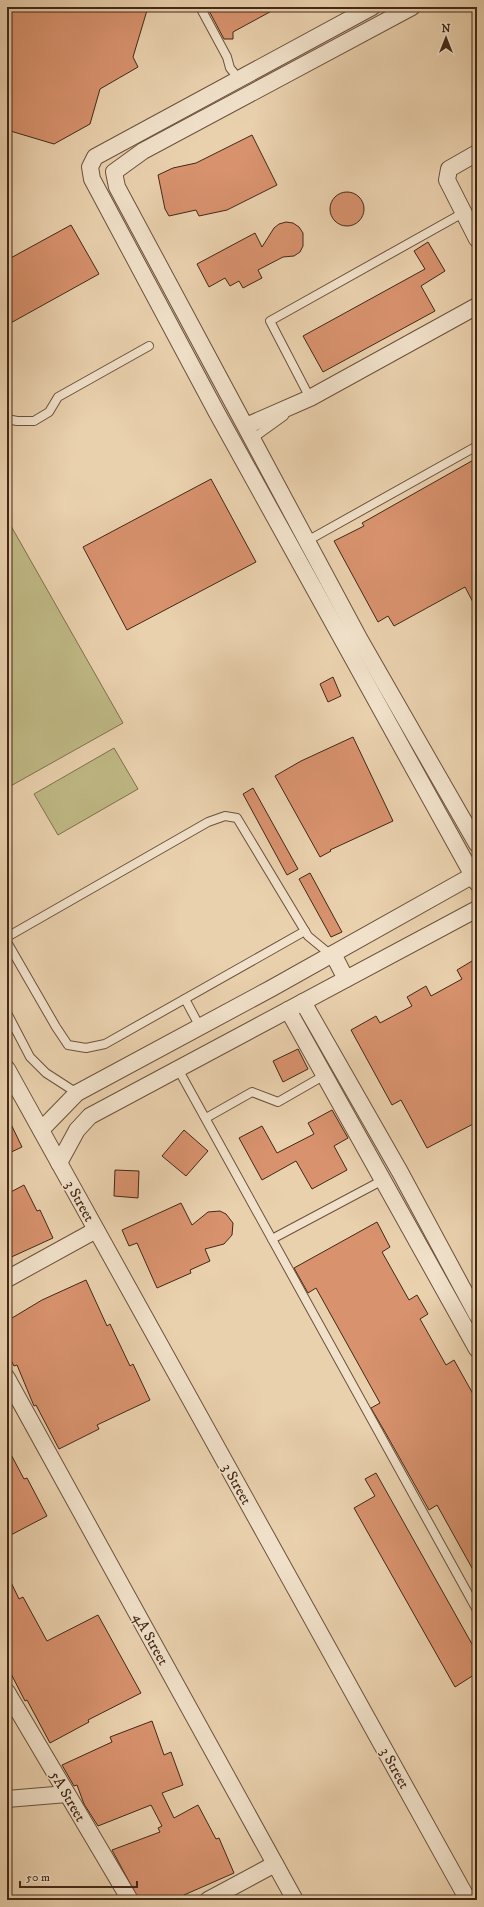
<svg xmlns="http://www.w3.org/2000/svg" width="484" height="1907" font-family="'IM FELL DW Pica',serif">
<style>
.green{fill:#bfb985;stroke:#80704e}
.building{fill:#d8926e;stroke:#422816}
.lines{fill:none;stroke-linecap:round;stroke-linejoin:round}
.service-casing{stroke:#6c523c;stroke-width:10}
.minor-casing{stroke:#6c523c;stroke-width:18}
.service{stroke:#f1e1ca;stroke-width:8}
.minor{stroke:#f1e1ca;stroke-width:16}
.labels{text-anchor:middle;stroke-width:3;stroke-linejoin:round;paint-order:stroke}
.street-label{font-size:15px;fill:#422816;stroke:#f1e1ca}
</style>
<rect width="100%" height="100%" fill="#ead1ae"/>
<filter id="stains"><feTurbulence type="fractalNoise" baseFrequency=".005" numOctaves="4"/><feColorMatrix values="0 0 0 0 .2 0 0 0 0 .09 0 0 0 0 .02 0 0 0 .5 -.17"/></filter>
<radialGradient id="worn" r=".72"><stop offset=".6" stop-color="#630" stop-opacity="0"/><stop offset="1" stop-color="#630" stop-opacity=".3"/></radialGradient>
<g class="green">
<polygon points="7,519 123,723 7,788"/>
<polygon points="114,748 138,789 58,835 34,794"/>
</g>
<g class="building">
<polygon points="7,7 75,7 89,11 90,7 148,7 133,57 138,67 100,89 90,124 54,144 7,130"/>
<polygon points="207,7 279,7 233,32 233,39 224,39"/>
<polygon points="252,135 277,185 227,210 199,216 196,210 169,216 165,209 158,175 173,168 196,163"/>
<circle cx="347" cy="209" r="17"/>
<polygon points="286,222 293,223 299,227 303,233 303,246 300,252 294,256 283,257 258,270 262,278 243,288 239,281 230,286 225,278 209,287 197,264 255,233 262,247 274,228 279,224"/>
<polygon points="71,225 99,274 7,325 7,260"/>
<polygon points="428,242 445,271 421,286 435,311 323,372 303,336 425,269 414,251"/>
<polygon points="477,458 477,610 465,587 394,626 388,616 378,622 334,541 364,526 362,523"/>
<polygon points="211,479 256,562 127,630 83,547"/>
<polygon points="333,677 341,696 328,702 320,684"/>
<polygon points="353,737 393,821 330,850 331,851 320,857 275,776 301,761"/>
<polygon points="253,788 298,869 287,875 243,794"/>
<polygon points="310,873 342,932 331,937 299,879"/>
<polygon points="477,958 477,1122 427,1148 401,1100 392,1105 351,1030 376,1016 380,1023 412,1006 407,997 426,986 431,996 462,979 457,970"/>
<polygon points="298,1049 308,1069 283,1082 273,1061"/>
<polygon points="332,1110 348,1138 334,1146 347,1170 312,1189 296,1161 262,1180 239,1138 262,1126 277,1153 314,1134 308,1123"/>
<polygon points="7,1116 22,1147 7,1154"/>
<polygon points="184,1130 208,1151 186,1176 162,1156"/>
<polygon points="115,1170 139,1171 138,1198 114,1196"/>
<polygon points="24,1185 37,1211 40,1210 53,1238 7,1259 7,1194"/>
<polygon points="181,1203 192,1225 208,1212 220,1211 226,1214 233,1223 232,1235 224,1244 205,1249 210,1261 190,1270 191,1273 157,1288 137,1243 129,1246 122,1230"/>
<polygon points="377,1222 390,1247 382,1252 409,1300 417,1295 428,1314 420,1319 446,1365 454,1360 477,1401 477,1577 437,1505 429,1510 385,1432 371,1408 380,1403 316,1288 308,1293 294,1268"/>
<polygon points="86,1280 107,1326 110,1324 130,1366 133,1364 150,1400 97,1425 99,1429 59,1449 36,1405 34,1406 17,1365 14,1366 7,1353 7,1321 42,1300"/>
<polygon points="7,1447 24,1479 27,1478 47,1516 7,1537"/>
<polygon points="376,1473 477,1653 477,1673 455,1687 354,1508 375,1496 365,1479"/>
<polygon points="7,1574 19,1599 23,1597 47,1641 98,1615 141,1693 88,1720 89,1722 50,1743 27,1700 25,1701 7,1666"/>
<polygon points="152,1721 164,1755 171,1752 183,1785 162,1793 174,1818 198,1805 216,1839 219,1838 234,1873 184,1895 187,1900 139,1900 112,1850 160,1832 158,1828 162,1826 151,1805 98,1826 84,1804 77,1785 74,1786 62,1765 112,1742 110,1737"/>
</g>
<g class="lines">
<defs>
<g id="service">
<polyline points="200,7 227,57 230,68 239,79"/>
<polyline points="310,398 270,321 463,213"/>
<polyline points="7,419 17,421 34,421 49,412 58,397 149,346"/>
<polyline points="252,439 284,416"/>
<polyline points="307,541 477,446"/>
<polyline points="7,937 208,822 225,816 237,818 308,936 331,955"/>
<polyline points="7,942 56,1027 68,1045 86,1048 105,1044 305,931"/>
<polyline points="185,999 200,1027"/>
<polyline points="7,1013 30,1057 46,1073 77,1093"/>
<polyline points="178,1069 477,1610"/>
<polyline points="206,1118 252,1092 278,1102 325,1075"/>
<polyline points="272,1239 383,1180"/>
</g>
<g id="minor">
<polyline points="372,7 95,157 90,167 92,179 217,413 477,883"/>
<polyline points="412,7 143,151 114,172 117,187 360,640 477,844"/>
<polyline points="477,153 449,169 447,180 477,239"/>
<polyline points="246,426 310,398 477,306"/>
<polyline points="333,954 346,979"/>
<polyline points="303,1002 400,1172 477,1315"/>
<polyline points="288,1010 477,1349"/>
<polyline points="7,1069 468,1900"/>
<polyline points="41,1130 77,1093 272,988 477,873"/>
<polyline points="59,1163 77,1130 90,1116 477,909"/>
<polyline points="7,1279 96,1230"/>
<polyline points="7,1378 295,1900"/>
<polyline points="7,1692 130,1900"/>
<polyline points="7,1799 67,1794"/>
<polyline points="208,1900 275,1864"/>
</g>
</defs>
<use href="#service" class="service-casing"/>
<use href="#minor" class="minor-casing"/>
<use href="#service" class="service"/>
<use href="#minor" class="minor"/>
</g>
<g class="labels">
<g class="street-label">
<text transform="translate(80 1201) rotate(61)" y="5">3 Street</text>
<text transform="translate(237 1484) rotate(61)" y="5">3 Street</text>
<text transform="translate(151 1639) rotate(61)" y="5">4A Street</text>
<text transform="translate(395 1768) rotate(61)" y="5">3 Street</text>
<text transform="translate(68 1796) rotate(60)" y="5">5A Street</text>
</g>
</g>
<rect width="484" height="1907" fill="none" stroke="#ead1ae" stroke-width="24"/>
<rect x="8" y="8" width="468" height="1891" fill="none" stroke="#422816" stroke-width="2"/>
<rect x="12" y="12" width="460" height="1883" fill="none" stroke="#422816"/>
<g transform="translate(446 38)" stroke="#f1e1ca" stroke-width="3" paint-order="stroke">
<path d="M0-3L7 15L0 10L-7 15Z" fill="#422816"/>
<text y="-6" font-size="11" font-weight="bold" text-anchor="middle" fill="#422816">N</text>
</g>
<path d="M20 1881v6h117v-6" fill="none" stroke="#422816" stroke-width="2"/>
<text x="26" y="1881" font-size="12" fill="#422816" stroke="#f1e1ca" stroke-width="3" paint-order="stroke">50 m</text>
<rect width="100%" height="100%" filter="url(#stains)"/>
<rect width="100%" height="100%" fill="url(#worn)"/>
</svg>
